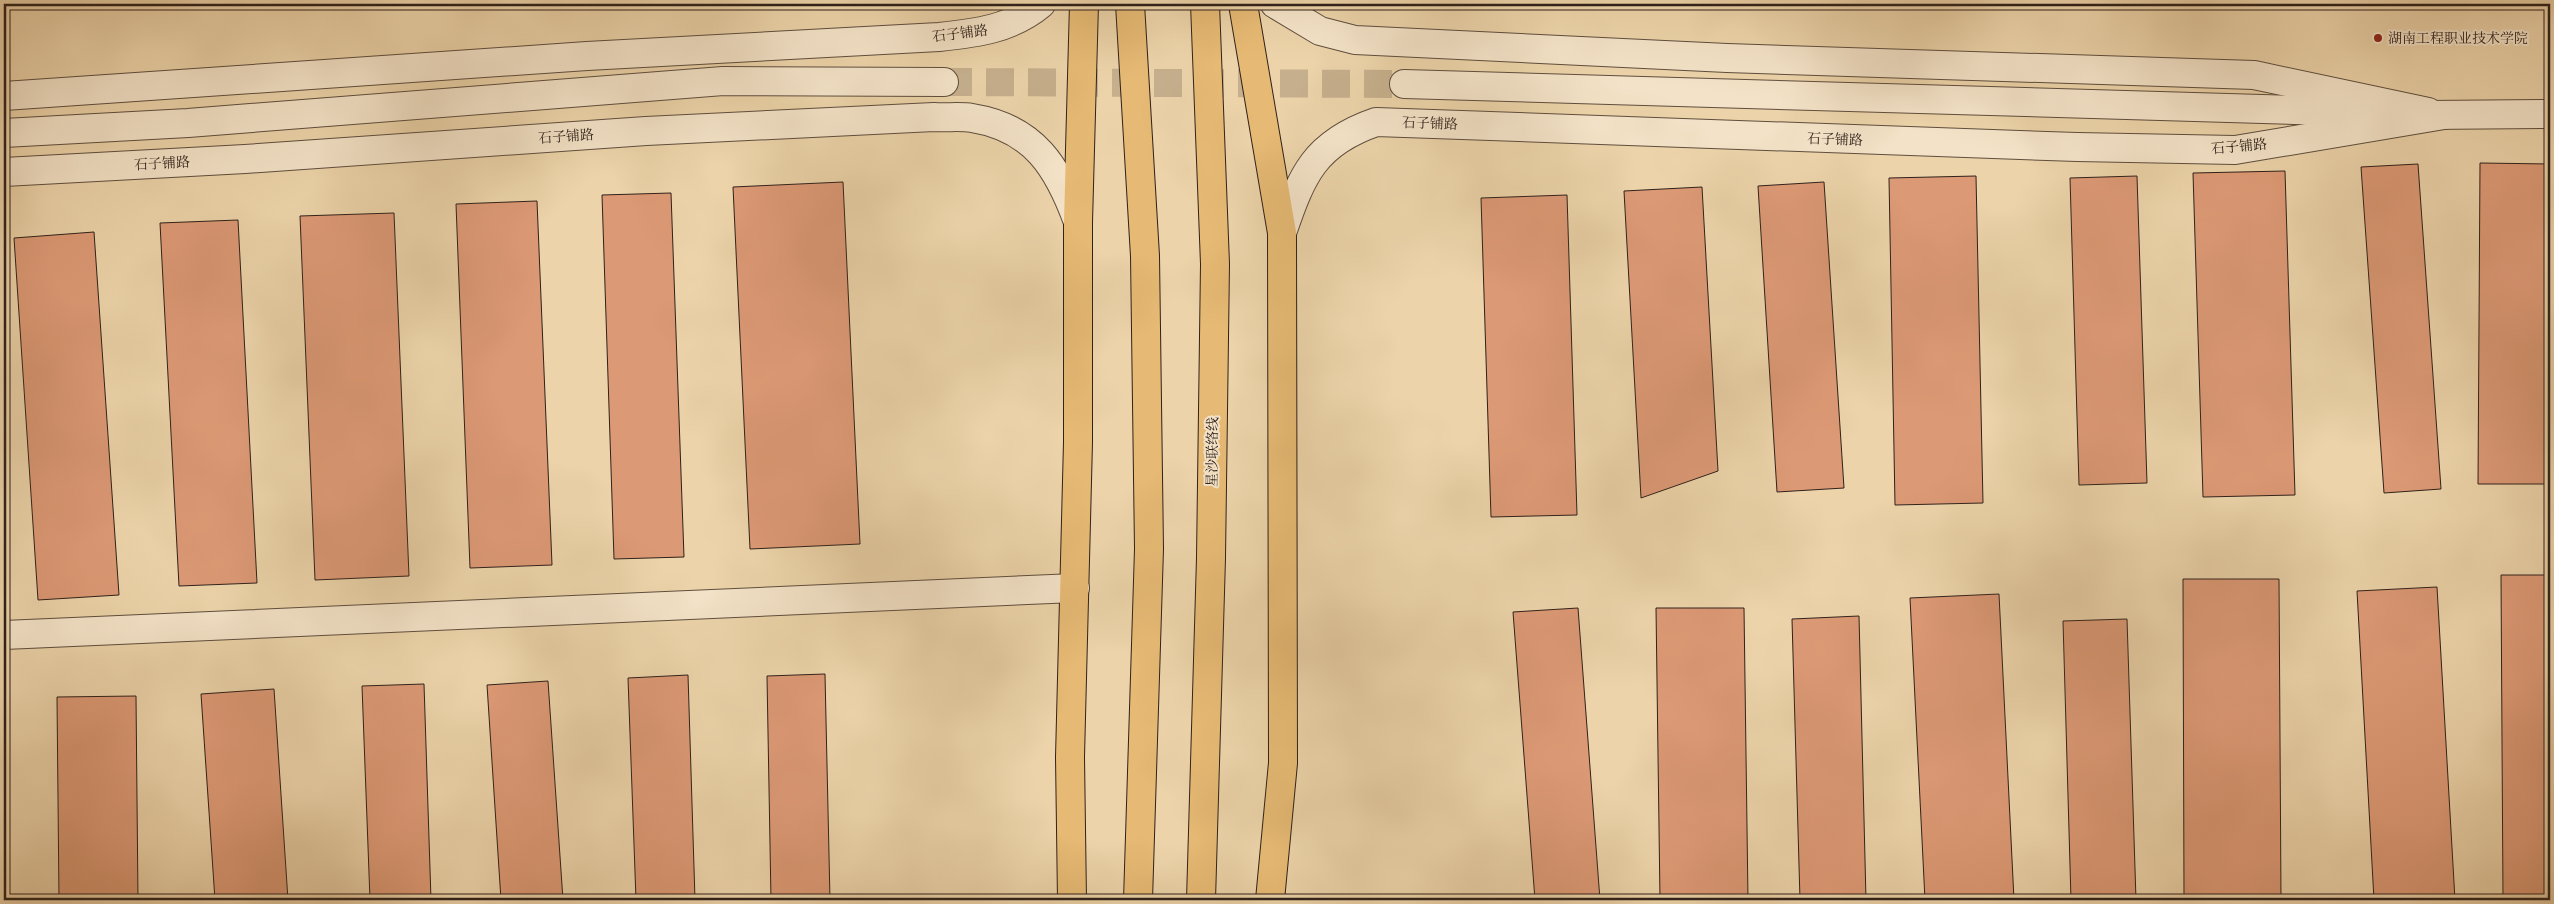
<svg xmlns="http://www.w3.org/2000/svg" width="2554" height="904" font-family="'IM FELL French Canon','Noto Serif SC',serif">
<style>
.building{fill:#dc9975;stroke:#2f211b}
.lines{fill:none;stroke-linecap:round;stroke-linejoin:round}
.minor-tunnel{stroke:#c6af8d;stroke-width:28;stroke-dasharray:28 14;stroke-linecap:butt}
.minor-casing{stroke:#5e4e3e;stroke-width:30}
.primary-casing{stroke:#2f211b;stroke-width:30}
.trunk-casing{stroke:#2f211b;stroke-width:30}
.minor{stroke:#f3e2c7;stroke-width:28}
.primary{stroke:#e6ba74;stroke-width:28}
.trunk{stroke:#e6ba74;stroke-width:28}
.poi-dot{fill:#8f2418;stroke:#f3e2c7;stroke-width:2}
.labels{text-anchor:middle;stroke-width:4;stroke-linejoin:round;paint-order:stroke}
.street-label{font-size:14px;fill:#2f211b;stroke:#f3e2c7}
.poi-label{font-size:14px;fill:#2f211b;stroke:#f3e2c7;text-anchor:start}
</style>
<rect width="100%" height="100%" fill="#ecd3a9"/>
<filter id="stains"><feTurbulence type="fractalNoise" baseFrequency=".004" numOctaves="4"/><feColorMatrix values="0 0 0 0 .2 0 0 0 0 .09 0 0 0 0 .02 0 0 0 .5 -.17"/></filter>
<radialGradient id="worn" r=".72"><stop offset=".6" stop-color="#630" stop-opacity="0"/><stop offset="1" stop-color="#630" stop-opacity=".3"/></radialGradient>
<g class="building">
<polygon points="2480,163 2550,164 2550,484 2478,484"/>
<polygon points="2418,164 2441,489 2384,493 2361,167"/>
<polygon points="2285,171 2295,495 2203,497 2193,173"/>
<polygon points="1976,176 1983,503 1895,505 1889,178"/>
<polygon points="2137,176 2147,483 2079,485 2070,178"/>
<polygon points="843,182 860,544 750,549 733,187"/>
<polygon points="1824,182 1844,488 1777,492 1758,186"/>
<polygon points="1702,187 1718,471 1641,498 1624,191"/>
<polygon points="671,193 684,557 614,559 602,195"/>
<polygon points="1567,195 1577,515 1491,517 1481,198"/>
<polygon points="537,201 552,565 470,568 456,204"/>
<polygon points="394,213 409,576 315,580 300,216"/>
<polygon points="238,220 257,583 179,586 160,223"/>
<polygon points="94,232 119,595 38,600 14,238"/>
<polygon points="2501,575 2550,575 2550,900 2503,900"/>
<polygon points="2183,579 2279,579 2281,900 2184,900"/>
<polygon points="2437,587 2455,900 2374,900 2357,591"/>
<polygon points="1999,594 2014,900 1925,900 1910,598"/>
<polygon points="1578,608 1600,900 1535,900 1513,612"/>
<polygon points="1656,608 1744,608 1748,900 1660,900"/>
<polygon points="1859,616 1866,900 1800,900 1792,619"/>
<polygon points="2127,619 2136,900 2071,900 2063,621"/>
<polygon points="825,674 830,900 771,900 767,676"/>
<polygon points="688,675 695,900 636,900 628,678"/>
<polygon points="548,681 563,900 501,900 487,685"/>
<polygon points="424,684 431,900 370,900 362,686"/>
<polygon points="274,689 288,900 215,900 201,694"/>
<polygon points="136,696 138,900 59,900 57,697"/>
</g>
<g class="lines">
<polyline class="minor-tunnel" points="944,82 1404,84"/>
<defs>
<g id="minor">
<polyline points="1275,4 1320,31 1355,40 1727,58 2254,75 2428,112"/>
<polyline points="1404,84 2366,112"/>
<path d="M4 96 587 56 939 37C977 33 1011 29 1041 4"/>
<polyline points="2427,115 2550,114"/>
<polyline points="4,133 188,123 723,81 944,82"/>
<path d="M4 172 245 159 646 131 934 117C946 118 960 116 972 118 1034 128 1058 167 1078 222"/>
<path d="M1282 233C1302 174 1315 143 1376 122L2077 147 2235 150 2444 115"/>
<polyline points="4,635 1075,588"/>
</g>
<g id="primary">
<polyline points="1243,4 1282,233 1283,763 1270,900"/>
<polyline points="1072,900 1070,757 1078,442 1078,222 1084,4"/>
</g>
<g id="trunk">
<polyline points="1130,4 1145,256 1149,549 1138,900"/>
<polyline points="1201,900 1211,558 1215,264 1205,4"/>
</g>
</defs>
<use href="#minor" class="minor-casing"/>
<use href="#primary" class="primary-casing"/>
<use href="#trunk" class="trunk-casing"/>
<use href="#minor" class="minor"/>
<use href="#primary" class="primary"/>
<use href="#trunk" class="trunk"/>
</g>
<circle class="poi-dot" cx="2378" cy="38" r="5"/>
<g class="labels">
<g class="street-label">
<text transform="translate(960 33) rotate(-7)" y="5">石子铺路</text>
<text transform="translate(1430 123) rotate(2)" y="5">石子铺路</text>
<text transform="translate(566 136) rotate(-4)" y="5">石子铺路</text>
<text transform="translate(1835 139) rotate(2)" y="5">石子铺路</text>
<text transform="translate(2239 146) rotate(-5)" y="5">石子铺路</text>
<text transform="translate(162 163) rotate(-3)" y="5">石子铺路</text>
<text transform="translate(1212 452) rotate(-89)" y="5">星沙联络线</text>
</g>
<g class="poi-label">
<text x="2388" y="43">湖南工程职业技术学院</text>
</g>
</g>
<rect width="2554" height="904" fill="none" stroke="#ecd3a9" stroke-width="20"/>
<rect x="5" y="5" width="2544" height="894" fill="none" stroke="#2f211b" stroke-width="2.5"/>
<rect x="10" y="10" width="2534" height="884" fill="none" stroke="#2f211b"/>
<rect width="100%" height="100%" filter="url(#stains)"/>
<rect width="100%" height="100%" fill="url(#worn)"/>
</svg>
